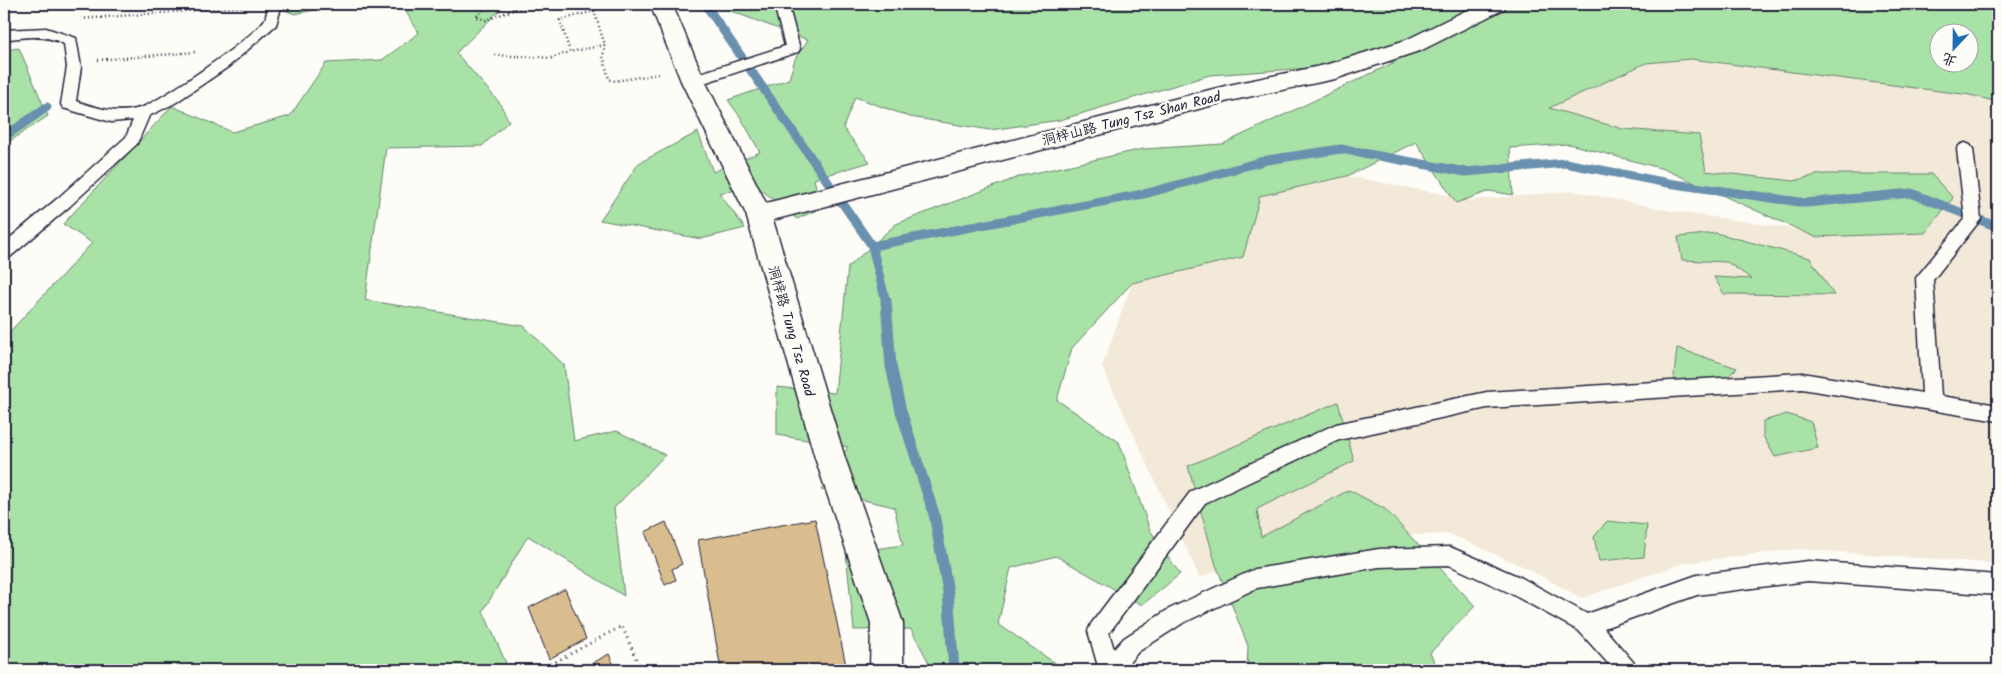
<svg xmlns="http://www.w3.org/2000/svg" width="2002" height="674" font-family="Kalam,'LXGW WenKai TC',sans-serif">
<style>
.built{fill:#f2e9d8}
.green{fill:#a9e2a6;stroke:#668270;fill-rule:evenodd}
.lines{fill:none;stroke-linecap:round;stroke-linejoin:round}
.stream-far1{stroke:#6990ae;stroke-width:9}
.stream{stroke:#6990ae;stroke-width:11}
.building{fill:#d9bd8e;stroke:#22223b}
.service-casing{stroke:#22223b;stroke-width:3}
.minor-casing{stroke:#22223b;stroke-width:3}
.path-far1{stroke:#22223b;stroke-width:2.5;stroke-dasharray:1 3;stroke-linecap:butt}
.path{stroke:#22223b;stroke-width:3;stroke-dasharray:1 4.5;stroke-linecap:butt}
.service{fill:#fdfcf7;fill-rule:evenodd}
.minor{fill:#fdfcf7;fill-rule:evenodd}
.labels{text-anchor:middle;stroke-width:4.5;stroke-linejoin:round;paint-order:stroke}
.street-label{font-size:14px;fill:#22223b;stroke:#fdfcf7}
</style>
<rect width="100%" height="100%" fill="#fdfcf7"/>
<filter id="ink" filterUnits="userSpaceOnUse"><feTurbulence type="fractalNoise" baseFrequency=".02" numOctaves="2"/><feDisplacementMap in="SourceGraphic" scale="10" xChannelSelector="R" yChannelSelector="G"/><feConvolveMatrix kernelMatrix="1 2 1 2 8 2 1 2 1" color-interpolation-filters="sRGB"/></filter>
<g filter="url(#ink)">
<polygon class="built" points="1691,59 1970,95 1998,102 1998,564 1798,549 1684,563 1582,598 1522,566 1450,534 1371,536 1245,558 1200,578 1102,366 1132,283 1243,257 1260,196 1347,176 1473,200 1574,191 1672,211 1821,233 1931,174 1820,174 1794,181 1706,171 1699,135 1623,129 1548,108 1646,63"/>
<g class="green">
<polygon points="283,4 344,4 295,14 281,9"/>
<polygon points="401,4 503,4 503,7 456,53 499,102 509,121 482,146 386,148 365,300 524,326 564,365 574,441 617,431 665,455 614,508 624,596 528,536 483,611 509,670 4,670 4,338 92,243 63,224 172,106 232,132 290,116 326,63 382,60 419,33"/>
<path d="M726 4H1998V102L1970 95 1691 59 1646 63 1549 108 1623 129 1699 135 1706 171 1794 181 1820 174H1931L1953 198 1925 233 1815 237 1664 169 1569 144 1510 148 1513 195 1490 191 1456 203 1416 142 1347 176 1260 196 1243 257 1132 283 1072 348 1057 400 1119 442 1150 530 1180 574 1142 605 1056 556 1011 568 998 624 1065 670H926L928 661 911 629 854 630 846 553 903 545 894 507 821 490 848 447 777 435V387L835 393 848 267 896 224 1021 176 1143 149 1223 144 1395 62 1210 75 1060 120 990 130 910 117 855 97 843 128 870 162 814 179 821 208 797 219 758 187 719 193 745 228 701 239 600 220 639 163 698 132 713 172 760 152 741 118 728 100 789 79 795 59 808 40 728 10ZM1940 32H1970V62H1940Z"/>
<polygon points="19,48 48,116 4,145 4,50"/>
<polygon points="1716,233 1810,258 1834,295 1724,294 1714,277 1752,279 1727,262 1682,260 1678,237"/>
<polygon points="1677,348 1737,368 1708,396 1673,384"/>
<polygon points="1338,402 1354,461 1257,509 1261,537 1349,490 1385,509 1475,606 1430,653 1438,670 1247,670 1248,646 1216,565 1188,466"/>
<polygon points="1787,414 1811,422 1818,448 1775,457 1763,436 1763,421"/>
<polygon points="1607,521 1647,525 1644,557 1599,561 1594,537"/>
</g>
<g class="lines">
<g class="stream-far1">
<polyline points="705,4 872,246 886,302"/>
<polyline points="4,137 47,107"/>
<polyline points="872,246 1148,193 1267,160 1341,149 1466,172 1565,163 1668,183 1806,203 1911,193 1998,227"/>
</g>
<polyline class="stream" points="886,301 891,366 901,411 934,514 948,592 954,670"/>
</g>
<g class="building">
<polygon points="815,519 847,670 721,670 698,540"/>
<polygon points="666,522 682,564 672,569 676,580 665,585 645,532"/>
<polygon points="565,589 586,639 549,659 529,608"/>
<polygon points="609,654 616,670 580,670"/>
</g>
<g class="lines">
<defs>
<g id="service">
<path d="M268 4H282L276 25 228 67 175 103 149 116 137 144 70 206 10 257 4 258V243L58 198 126 137 133 120 111 122 63 108 61 104 67 67 64 44C45 34 25 37 4 40V30L46 28 76 38 81 67 76 101C97 108 117 115 140 108 158 103 257 35 265 19 267 15 267 9 268 4Z"/>
<polygon points="774,4 788,4 800,49 798,52 698,85 688,85 686,81 688,77 785,46"/>
<polygon points="1965,143 1970,145 1973,149 1981,219 1933,280 1941,396 1998,405 1998,421 1802,389 1487,408 1339,440 1205,503 1109,633 1114,649 1124,638 1169,609 1255,569 1379,549 1450,547 1522,578 1587,614 1697,575 1808,561 1998,575 1998,595 1808,581 1697,595 1604,628 1634,663 1638,670 1614,670 1579,631 1508,592 1449,565 1379,567 1257,588 1183,623 1138,652 1123,670 1099,670 1088,631 1091,624 1191,491 1336,424 1487,392 1802,373 1922,393 1916,278 1965,218 1957,149 1960,145"/>
</g>
<polygon id="minor" points="650,4 672,4 705,81 766,203 1229,85 1325,65 1406,40 1479,4 1507,4 1504,9 1422,50 1335,79 1229,101 773,220 845,458 903,623 903,670 870,670 871,623 815,458 746,214 681,81"/>
</defs>
<use href="#service" class="service-casing"/>
<use href="#minor" class="minor-casing"/>
<g class="path-far1">
<polyline points="489,4 476,17 486,20 513,10"/>
<polyline points="514,4 513,10 549,4"/>
<polyline points="4,8 6,4"/>
<polygon points="594,11 605,45 570,52 560,20"/>
<polyline points="81,19 250,6"/>
<polyline points="605,45 603,56 609,79 615,81 658,74"/>
<polyline points="495,55 551,58 570,52"/>
<polyline points="98,60 196,52"/>
</g>
<polyline class="path" points="546,667 622,626 641,670"/>
<use href="#service" class="service"/>
<use href="#minor" class="minor"/>
</g>
</g>
<g class="labels">
<g class="street-label">
<text transform="translate(1131 118) rotate(-14)" y="5">洞梓山路 Tung Tsz Shan Road</text>
<text transform="translate(792 331) rotate(74)" y="5">洞梓路 Tung Tsz Road</text>
</g>
</g>
<rect width="2002" height="674" fill="none" stroke="#fdfcf7" stroke-width="20"/>
<rect x="10" y="10" width="1982" height="654" fill="none" stroke="#22223b" stroke-width="2" filter="url(#ink)"/>
<g transform="translate(1954 48) rotate(202)"><circle r="24" fill="#fdfcf7" stroke="#a5a5ac"/>
<path d="M0-4L9 19L0 12L-9 19Z" fill="#1f6fb2"/>
<text y="-8" font-size="14" font-weight="bold" text-anchor="middle" fill="#22223b">北</text>
</g>
</svg>
